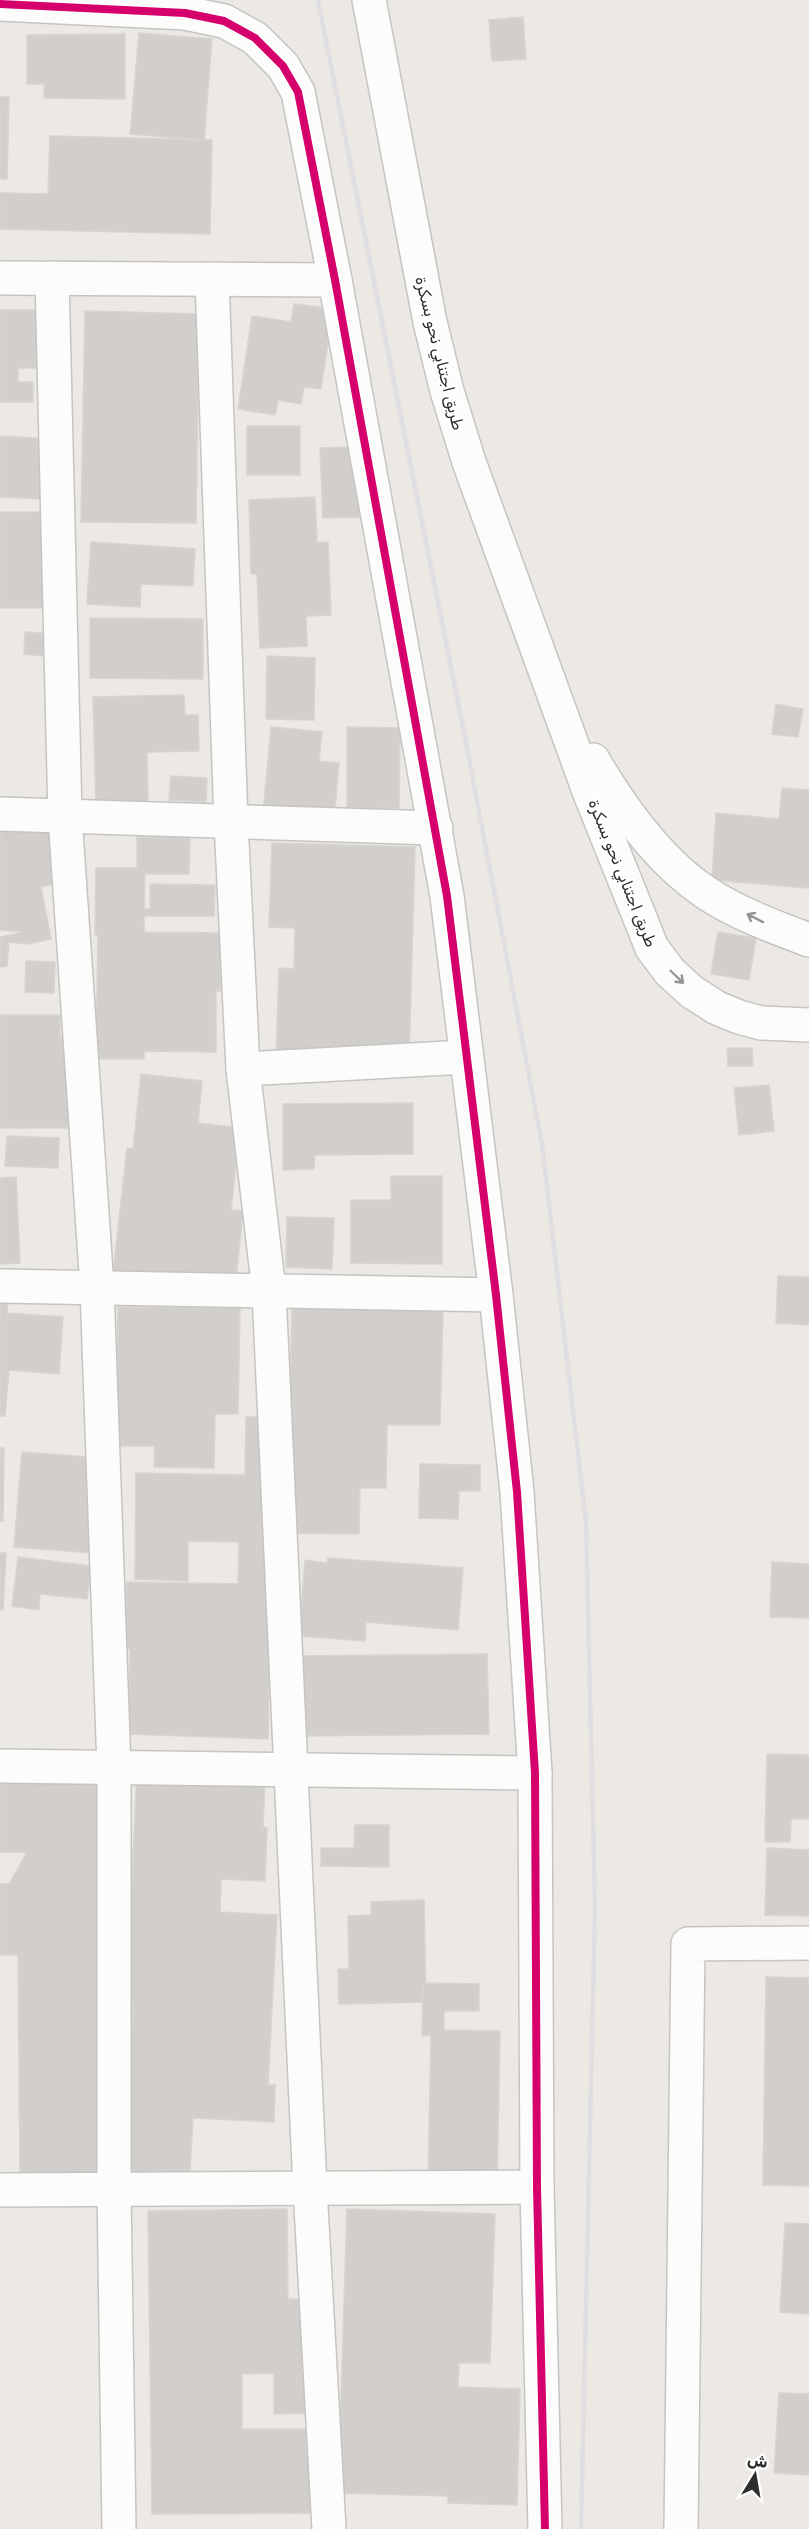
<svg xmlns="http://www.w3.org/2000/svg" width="809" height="2529" font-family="Rubik,'Noto Sans Arabic',sans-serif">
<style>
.building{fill:#d1cecb;stroke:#d7d4d0;stroke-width:1.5}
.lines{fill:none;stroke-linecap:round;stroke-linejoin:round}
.minor-casing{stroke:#c5c4c5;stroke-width:36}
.tertiary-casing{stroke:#c5c4c5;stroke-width:36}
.minor{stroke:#fcfcfb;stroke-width:33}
.tertiary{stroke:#fcfcfb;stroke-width:33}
.rail{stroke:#dfdfe1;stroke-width:4.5}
.cycleway-casing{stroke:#fff;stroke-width:11}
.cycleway{stroke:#d6006c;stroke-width:8}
.oneway{stroke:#959594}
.labels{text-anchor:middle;stroke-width:4.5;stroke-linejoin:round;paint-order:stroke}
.street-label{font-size:16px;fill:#2e2e2e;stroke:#fff}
</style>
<rect width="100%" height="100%" fill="#ece8e4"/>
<g class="building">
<polygon points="523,17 526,59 492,61 489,20"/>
<polygon points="139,33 212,39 204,140 130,134"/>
<polygon points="125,34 125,99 44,98 44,84 27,84 27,35"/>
<polygon points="0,97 9,97 7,179 0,179"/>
<polygon points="50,136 212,140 210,234 0,229 0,193 48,194"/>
<polygon points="294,304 333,309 321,389 304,387 301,404 278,400 275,415 238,409 252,316 291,322"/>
<polygon points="0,310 48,310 48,368 18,368 18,382 33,382 33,402 0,402"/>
<polygon points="85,311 199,314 196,523 81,522"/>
<rect x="247" y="426" width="53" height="49"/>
<polygon points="0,436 49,439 45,499 0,497"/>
<polygon points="358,447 360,517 323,518 320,448"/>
<polygon points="315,497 317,543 328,542 331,615 306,616 307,646 260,648 257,574 251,574 249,500"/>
<polygon points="0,512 50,512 44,608 0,608"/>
<polygon points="91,542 195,549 193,586 141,584 140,607 87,604"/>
<polygon points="90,618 203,619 203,679 90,678"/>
<polygon points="25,632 55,634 53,657 24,654"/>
<polygon points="267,656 315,658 314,720 266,719"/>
<polygon points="184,695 185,715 198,715 199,751 147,752 148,803 96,805 93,697"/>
<polygon points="776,704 803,709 798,737 772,734"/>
<polygon points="271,727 322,732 319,761 339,763 334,819 263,813"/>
<polygon points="347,727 400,728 399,808 347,808"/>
<polygon points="171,776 207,778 206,802 169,800"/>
<polygon points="782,788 809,790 809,888 712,880 716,813 779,819"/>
<polygon points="0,821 53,821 56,884 41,887 51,939 27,944 9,942 7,966 0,967 0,937 25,932 0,930"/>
<polygon points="137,837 190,838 189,874 145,874 144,909 150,909 150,884 215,885 214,916 144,916 144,932 221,933 220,991 216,991 216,1052 144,1051 144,1059 96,1059 98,935 95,935 96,868 137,868"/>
<polygon points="272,843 415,847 409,1062 276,1058 279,968 294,969 295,928 269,927"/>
<polygon points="718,932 756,938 749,980 711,974"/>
<polygon points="26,961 55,962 54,993 25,992"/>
<polygon points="0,1015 60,1015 60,1037 70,1038 71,1128 0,1128"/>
<polygon points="727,1048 752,1048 753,1066 728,1066"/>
<polygon points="141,1074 202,1081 198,1123 240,1128 231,1210 243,1211 235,1289 113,1275 127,1148 133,1149"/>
<polygon points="769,1085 774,1131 739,1135 734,1088"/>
<polygon points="413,1103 413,1154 315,1155 314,1169 283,1170 283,1104"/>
<polygon points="7,1136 59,1138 58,1168 5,1166"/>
<polygon points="391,1176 442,1176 442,1264 351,1263 351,1200 391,1200"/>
<polygon points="16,1177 20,1263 0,1264 0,1178"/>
<polygon points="287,1217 334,1218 332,1269 286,1267"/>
<polygon points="778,1276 809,1277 809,1325 776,1323"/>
<polygon points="0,1296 8,1296 7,1313 63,1317 59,1374 9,1370 5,1416 0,1416"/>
<polygon points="118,1307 240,1308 238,1414 215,1414 214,1468 154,1467 155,1446 116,1446"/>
<polygon points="292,1308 443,1311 440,1425 387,1425 386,1488 360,1488 359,1534 287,1533"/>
<polygon points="246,1417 273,1417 268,1739 129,1734 130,1649 125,1649 127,1582 238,1584 239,1542 188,1541 188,1581 135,1579 136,1473 245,1475"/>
<polygon points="0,1448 4,1448 3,1521 0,1521"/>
<polygon points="22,1452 100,1458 93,1553 14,1547"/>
<polygon points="420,1464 480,1465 480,1491 459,1491 458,1519 419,1518"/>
<polygon points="0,1553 6,1553 3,1610 0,1610"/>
<polygon points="18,1557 91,1566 87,1599 40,1594 39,1610 12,1606"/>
<polygon points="328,1558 463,1568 458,1630 366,1622 365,1641 299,1636 305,1560 327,1563"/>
<polygon points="772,1562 809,1564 809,1618 770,1617"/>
<polygon points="487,1654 489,1734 298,1736 297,1656"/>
<polygon points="767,1754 809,1755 809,1819 791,1819 790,1842 765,1842"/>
<polygon points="137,1772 265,1778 263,1827 267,1828 265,1881 221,1879 220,1912 277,1915 268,2085 275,2085 274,2122 193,2118 189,2187 124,2184 133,2006 126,2006"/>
<polygon points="0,1774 100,1775 104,2174 20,2175 18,1955 0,1955 0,1884 9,1884 27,1852 0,1852"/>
<polygon points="355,1825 389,1825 389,1867 321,1866 321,1848 354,1848"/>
<polygon points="767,1848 809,1850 809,1916 765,1915"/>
<polygon points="424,1900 426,2002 339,2004 338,1969 349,1969 348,1916 371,1915 371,1902"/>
<polygon points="766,1977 809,1978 809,2186 763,2185"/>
<polygon points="423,1983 479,1984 479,2011 444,2011 444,2030 500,2031 497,2186 428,2184 431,2035 422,2036"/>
<polygon points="287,2209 288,2299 303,2299 305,2413 274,2414 274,2373 242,2374 242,2429 320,2429 322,2513 152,2514 148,2211"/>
<polygon points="347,2209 495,2214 490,2363 459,2363 458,2387 520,2389 517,2505 448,2503 448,2496 338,2493"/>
<polygon points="785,2223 809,2224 809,2314 780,2312"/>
<polygon points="779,2393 809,2394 809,2475 774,2473"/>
</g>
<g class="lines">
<defs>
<g id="minor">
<polyline points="0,278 335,280"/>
<polyline points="52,278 65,816 97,1287 114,1768 114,2189 119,2529"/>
<polyline points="212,279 231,821 243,1069 269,1291 310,2188 329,2529"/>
<polyline points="0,814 436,828"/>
<polyline points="243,1069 466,1057"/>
<polyline points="0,1286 496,1295"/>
<polyline points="0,1766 535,1773"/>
<polyline points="0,2190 537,2187"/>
<polyline points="681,2529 688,1944 809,1943"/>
</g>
<g id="tertiary">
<polyline points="369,0 430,322 447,391 469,462 589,791 652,948 670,972 692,992 717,1008 739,1017 761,1023 809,1025"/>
<polyline points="0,4 185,13 224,21 255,38 283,66 298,92 335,280 447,896 496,1295 517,1492 535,1773 537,2187 545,2529"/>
<path d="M593 760C621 808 659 861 705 892 736 913 774 927 809 940"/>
</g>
</defs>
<use href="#minor" class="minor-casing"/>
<use href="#tertiary" class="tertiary-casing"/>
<use href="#minor" class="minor"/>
<use href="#tertiary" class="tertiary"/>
<polyline class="rail" points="318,0 467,748 542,1144 586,1522 595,1906 581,2529"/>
<defs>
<polyline id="cycleway" points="0,4 185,13 224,21 255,38 283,66 298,92 335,280 447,896 496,1295 517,1492 535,1773 537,2187 545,2529"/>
</defs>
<use href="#cycleway" class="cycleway-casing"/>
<use href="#cycleway" class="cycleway"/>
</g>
<defs><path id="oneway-shaft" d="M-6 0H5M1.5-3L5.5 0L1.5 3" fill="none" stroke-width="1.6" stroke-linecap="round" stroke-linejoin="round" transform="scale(1.5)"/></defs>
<g class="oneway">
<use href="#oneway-shaft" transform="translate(755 918) rotate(-153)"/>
<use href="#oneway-shaft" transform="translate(677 977) rotate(44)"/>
</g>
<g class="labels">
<g class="street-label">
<text transform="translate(440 353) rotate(76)" y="6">طريق اجتنابي نحو بسكرة</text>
<text transform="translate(623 873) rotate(68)" y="6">طريق اجتنابي نحو بسكرة</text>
</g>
</g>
<g transform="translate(755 2475) rotate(11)" stroke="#ffffff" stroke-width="4.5" paint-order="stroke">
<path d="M0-4.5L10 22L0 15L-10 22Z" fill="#2e2e2e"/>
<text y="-9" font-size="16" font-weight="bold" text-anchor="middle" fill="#2e2e2e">ش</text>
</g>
</svg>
